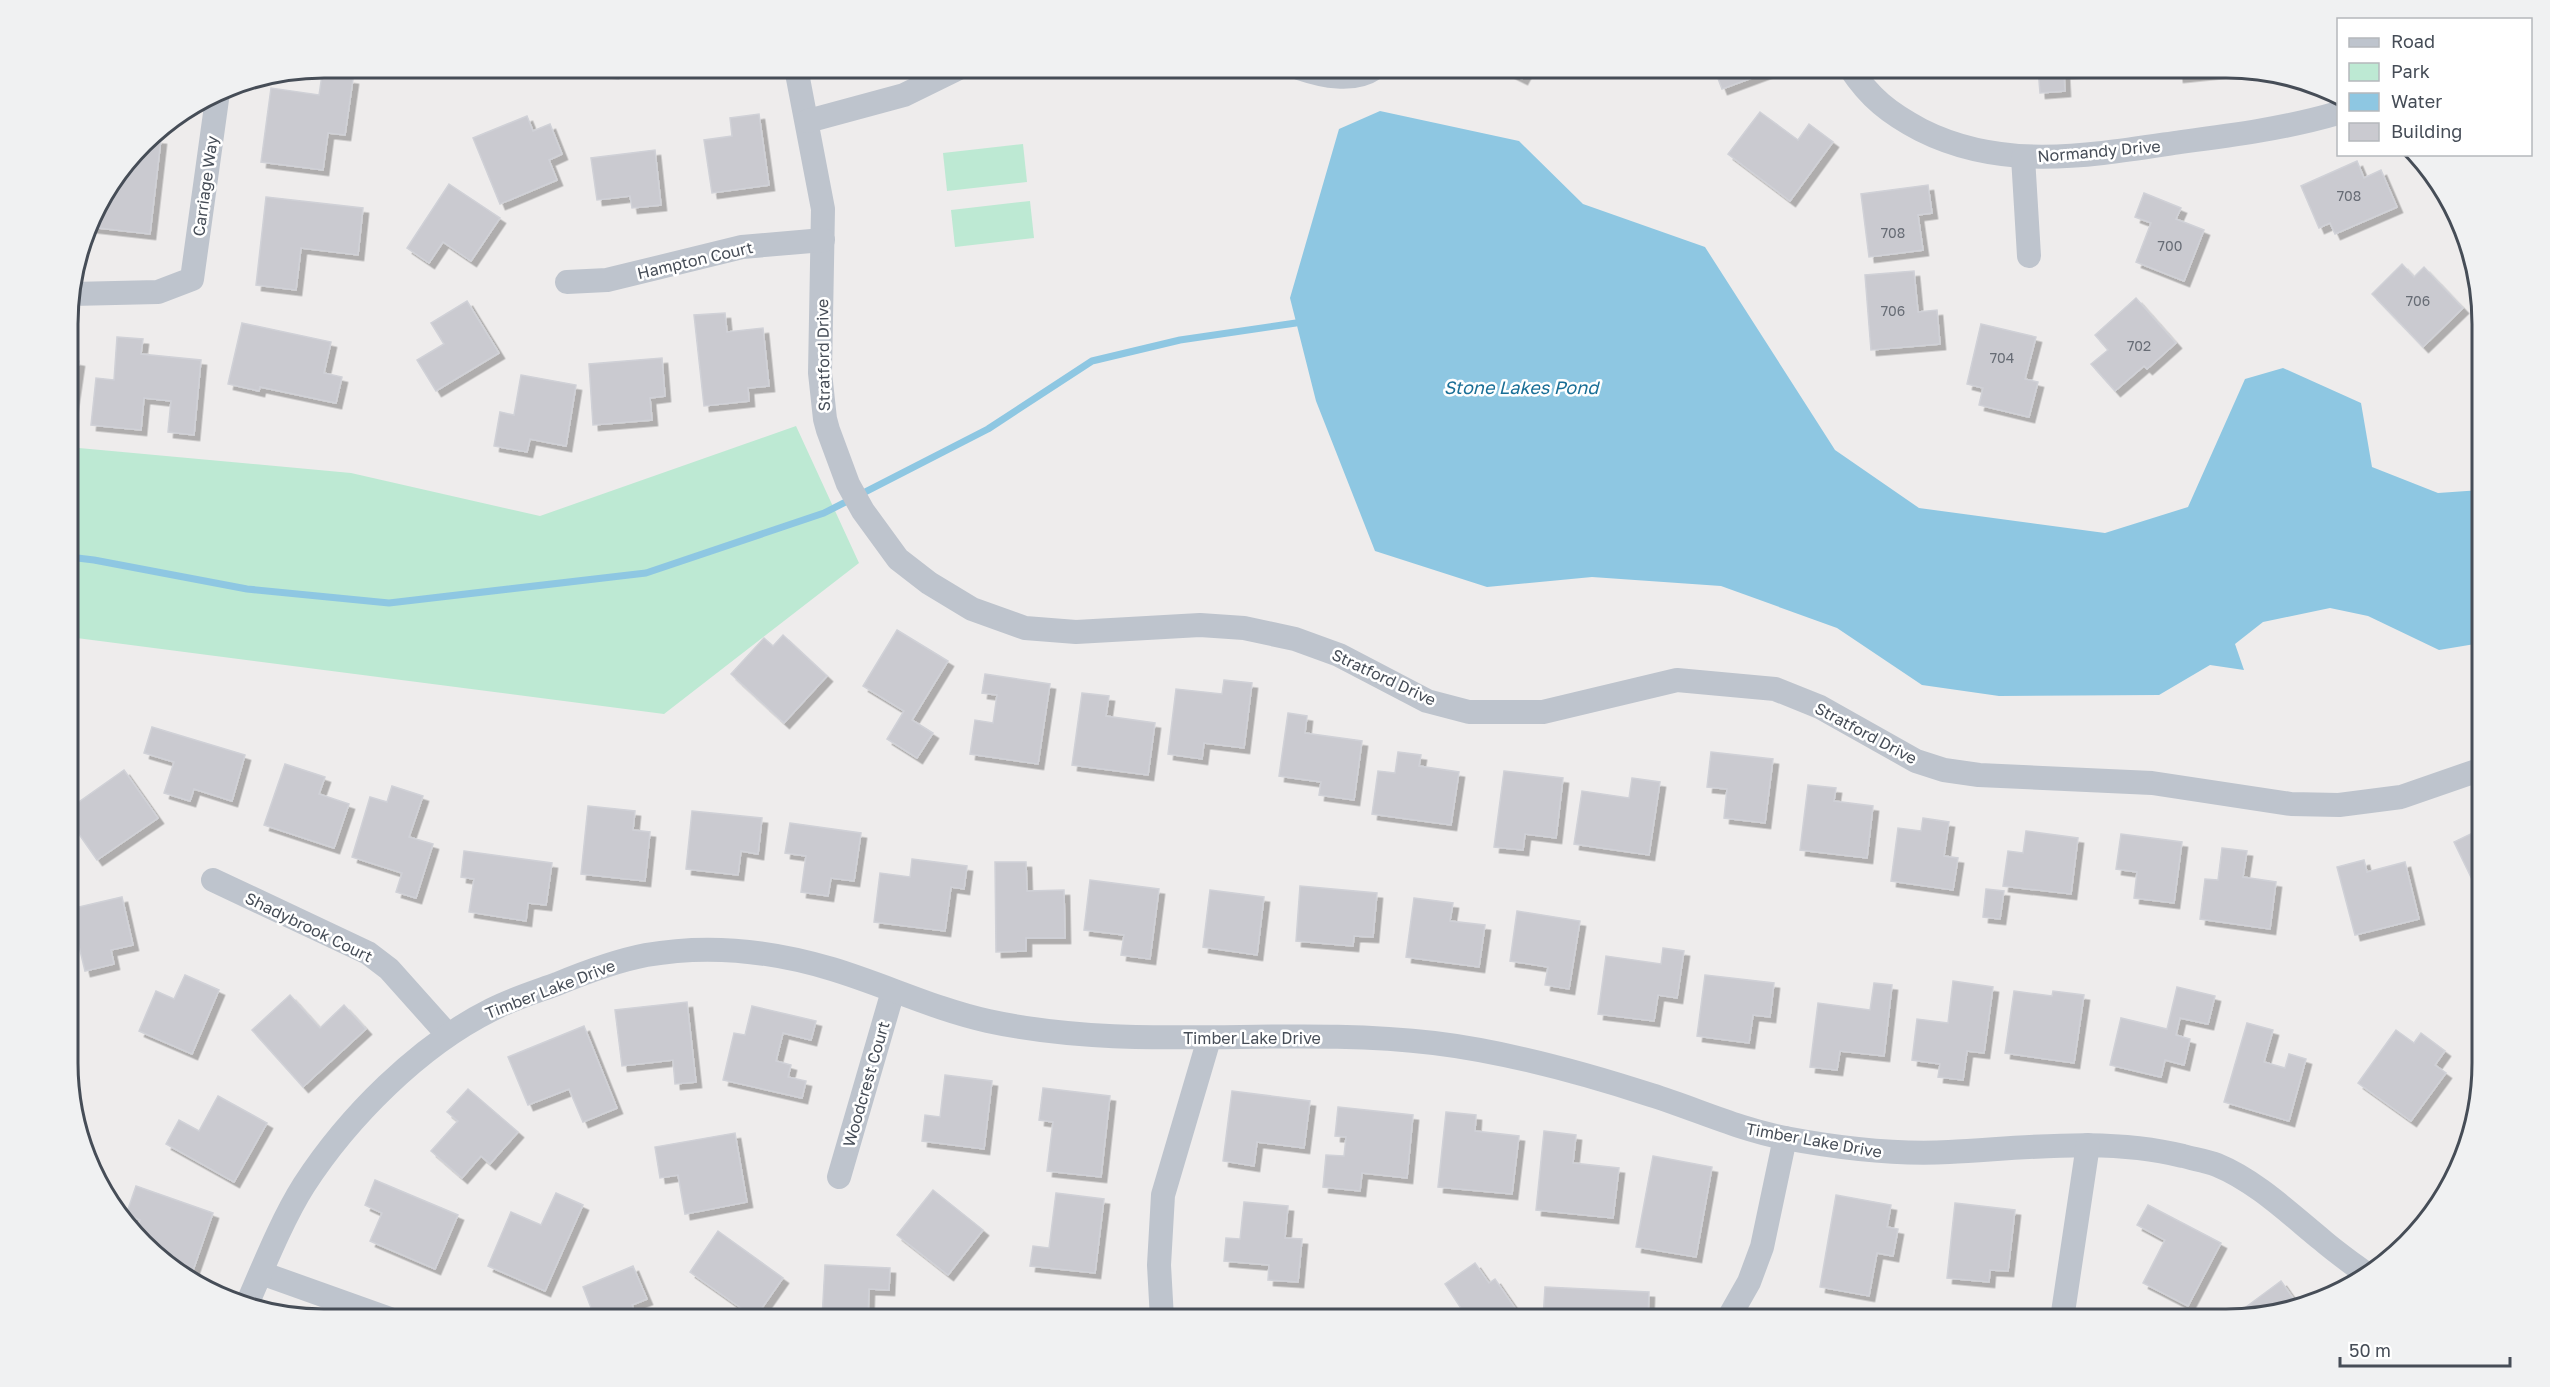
<svg xmlns="http://www.w3.org/2000/svg" width="2550" height="1387" font-family="'Golos Text',sans-serif">
<style>
.green{fill:#bde9d3}
.water{fill:#8ec7e2}
.lines{fill:none;stroke-linecap:round;stroke-linejoin:round}
.stream{stroke:#8ec7e2;stroke-width:7}
.building{fill:#cacad0;stroke:#d0d1d7;stroke-width:1.5;filter:url(#shadow)}
.minor{stroke:#bec4cd;stroke-width:24}
.labels{text-anchor:middle;stroke-width:5;stroke-linejoin:round;paint-order:stroke}
.number-label{font-size:14px;fill:#676c75}
.street-label{font-size:16px;fill:#464d57;stroke:#fff}
.water-label{font-size:18px;font-style:italic;fill:#196e96;stroke:#fff}
.rim{fill:none;stroke:#464d57;stroke-width:3}
</style>
<defs>
<filter id="shadow"><feDropShadow dx="5.5" dy="5.5" stdDeviation="0" flood-color="#0004"/></filter>
</defs>
<rect width="100%" height="100%" fill="#eeecec"/>
<g class="green">
<polygon points="1023,144 1027,182 947,191 943,153"/>
<polygon points="1030,201 1034,238 955,247 951,210"/>
<polygon points="796,426 859,563 664,714 69,637 68,447 351,473 540,516"/>
</g>
<polygon class="water" points="1380,111 1519,141 1583,204 1705,247 1835,450 1919,508 2105,533 2188,507 2245,379 2283,368 2361,403 2372,467 2438,493 2481,490 2481,643 2439,650 2368,616 2330,608 2263,622 2235,644 2244,670 2210,665 2159,695 1999,696 1922,685 1837,628 1721,586 1592,577 1487,587 1375,551 1316,401 1290,298 1339,129"/>
<g class="lines">
<polyline class="stream" points="69,557 94,560 247,589 389,603 646,573 824,513 988,429 1092,361 1180,340 1296,323"/>
</g>
<g class="building">
<polygon points="567,68 613,68 613,73"/>
<polygon points="1500,68 1528,68 1522,79"/>
<polygon points="1714,68 1776,68 1776,69 1722,89"/>
<polygon points="2038,68 2116,68 2116,70 2064,73 2065,91 2040,93"/>
<polygon points="2177,68 2226,68 2235,71 2178,77"/>
<polygon points="322,75 353,79 345,135 328,133 323,170 261,162 271,88 319,95"/>
<polygon points="1760,112 1798,140 1809,124 1833,142 1790,201 1728,154"/>
<polygon points="759,114 769,185 712,193 704,140 732,136 730,118"/>
<polygon points="527,116 533,131 550,124 562,154 549,160 557,180 500,204 473,138"/>
<polygon points="150,138 161,139 150,234 90,227 94,211"/>
<polygon points="655,150 661,205 632,208 630,196 597,200 591,158"/>
<polygon points="2357,161 2364,178 2381,170 2397,207 2335,234 2330,223 2319,228 2301,186"/>
<polygon points="449,184 500,218 471,261 443,242 429,263 407,248"/>
<polygon points="1928,185 1932,213 1918,215 1923,250 1869,257 1861,194"/>
<polygon points="2144,193 2181,208 2176,219 2204,230 2184,281 2136,262 2151,223 2135,217"/>
<polygon points="266,197 363,208 358,255 301,248 296,290 256,285"/>
<polygon points="2402,264 2414,277 2424,267 2463,308 2423,347 2372,294"/>
<polygon points="1914,271 1918,312 1937,310 1940,344 1871,350 1865,275"/>
<polygon points="2136,298 2176,343 2147,369 2144,366 2115,391 2091,364 2108,350 2095,335"/>
<polygon points="467,301 499,353 436,391 417,360 444,344 431,323"/>
<polygon points="725,313 727,332 763,328 769,386 748,388 749,401 704,406 694,315"/>
<polygon points="242,323 331,342 324,373 342,377 336,403 260,387 259,391 228,384"/>
<polygon points="1981,324 2036,337 2025,379 2038,382 2029,417 1979,405 1983,388 1967,384"/>
<polygon points="117,337 143,339 141,354 201,360 194,435 168,432 171,401 144,398 141,430 91,425 96,378 114,380"/>
<polygon points="662,358 665,396 650,398 652,420 593,425 589,364"/>
<polygon points="68,359 79,361 72,409 68,409"/>
<polygon points="521,375 576,385 566,446 530,439 527,452 494,446 500,412 514,415"/>
<polygon points="897,630 948,661 912,720 933,733 917,758 887,739 904,711 863,686"/>
<polygon points="783,635 827,676 784,723 731,674 764,638 773,646"/>
<polygon points="985,674 1050,684 1038,764 970,754 975,720 993,723 997,695 982,693"/>
<polygon points="1224,680 1252,683 1244,748 1204,743 1202,759 1168,754 1176,689 1222,694"/>
<polygon points="1082,693 1109,696 1106,716 1155,723 1148,775 1072,765"/>
<polygon points="1288,713 1307,716 1305,733 1362,741 1354,800 1319,795 1321,782 1279,776"/>
<polygon points="152,727 245,755 232,801 194,789 190,801 164,793 174,762 144,753"/>
<polygon points="1398,752 1421,755 1419,766 1459,772 1451,825 1372,814 1378,771 1395,773"/>
<polygon points="1711,752 1773,759 1765,823 1724,818 1727,789 1707,787"/>
<polygon points="285,764 325,777 319,794 349,804 334,848 264,825"/>
<polygon points="124,770 158,818 97,860 69,820 69,809"/>
<polygon points="1504,771 1563,778 1556,838 1525,834 1523,850 1494,847"/>
<polygon points="1632,778 1660,782 1649,855 1574,844 1582,791 1629,798"/>
<polygon points="1808,785 1836,788 1834,801 1873,806 1867,858 1800,850"/>
<polygon points="392,786 423,796 409,837 433,844 416,898 396,892 402,873 352,857 370,797 387,802"/>
<polygon points="588,806 635,811 633,830 650,832 645,881 581,874"/>
<polygon points="692,811 762,818 758,854 741,851 738,875 686,869"/>
<polygon points="1923,818 1949,822 1944,856 1958,858 1953,890 1891,881 1898,828 1921,831"/>
<polygon points="790,823 861,833 854,881 831,878 828,896 801,892 806,856 785,853"/>
<polygon points="2479,830 2482,836 2482,900 2454,842"/>
<polygon points="2026,831 2078,838 2071,894 2003,886 2008,851 2023,853"/>
<polygon points="2121,834 2182,842 2174,903 2134,898 2137,872 2116,869"/>
<polygon points="2222,848 2247,851 2243,877 2276,882 2270,929 2200,919 2205,879 2218,880"/>
<polygon points="464,851 552,863 546,905 528,903 526,921 469,912 474,879 461,877"/>
<polygon points="912,859 967,866 964,889 951,887 945,931 874,922 880,873 910,877"/>
<polygon points="2364,860 2367,872 2405,862 2419,919 2355,935 2337,867"/>
<polygon points="995,862 1026,862 1027,891 1064,890 1065,938 1026,938 1026,951 996,952"/>
<polygon points="1090,880 1159,889 1150,959 1121,955 1124,935 1084,930"/>
<polygon points="1300,886 1377,893 1373,937 1354,936 1353,946 1296,941"/>
<polygon points="1986,889 2004,891 2000,919 1983,917"/>
<polygon points="1210,890 1264,897 1257,955 1203,947"/>
<polygon points="122,897 133,945 111,950 114,964 85,971 70,909"/>
<polygon points="1414,898 1453,903 1450,921 1485,925 1479,967 1406,957"/>
<polygon points="1517,911 1580,921 1569,989 1545,985 1548,967 1510,961"/>
<polygon points="1663,948 1684,951 1677,998 1658,995 1654,1021 1598,1014 1606,956 1661,964"/>
<polygon points="185,975 219,990 192,1054 139,1031 156,991 174,999"/>
<polygon points="1705,975 1774,983 1770,1017 1753,1015 1749,1043 1697,1036"/>
<polygon points="1953,981 1993,987 1984,1053 1967,1051 1963,1080 1938,1077 1940,1064 1912,1060 1917,1019 1948,1023"/>
<polygon points="1874,983 1892,985 1884,1056 1840,1051 1837,1070 1810,1067 1818,1003 1870,1010"/>
<polygon points="2177,987 2215,996 2208,1024 2180,1018 2176,1035 2190,1039 2184,1065 2165,1060 2161,1077 2110,1065 2121,1018 2167,1029"/>
<polygon points="2014,991 2052,996 2053,991 2084,995 2074,1063 2005,1053"/>
<polygon points="290,995 320,1028 344,1005 366,1029 303,1087 252,1030"/>
<polygon points="687,1002 696,1082 675,1084 673,1060 622,1066 615,1010"/>
<polygon points="752,1006 816,1021 811,1040 783,1033 776,1061 791,1065 788,1077 806,1081 802,1098 723,1080 734,1033 745,1035"/>
<polygon points="2247,1023 2273,1030 2264,1062 2285,1068 2289,1054 2306,1059 2289,1121 2224,1102"/>
<polygon points="584,1026 617,1108 583,1122 569,1089 528,1105 508,1057"/>
<polygon points="2396,1030 2414,1043 2421,1033 2445,1051 2435,1065 2446,1073 2411,1121 2358,1083"/>
<polygon points="945,1075 992,1081 984,1149 922,1141 925,1115 940,1117"/>
<polygon points="1043,1088 1110,1096 1101,1177 1047,1171 1053,1122 1039,1120"/>
<polygon points="468,1089 518,1132 490,1164 481,1156 462,1178 431,1151 458,1121 447,1112"/>
<polygon points="1232,1091 1310,1101 1304,1148 1257,1142 1254,1166 1223,1161"/>
<polygon points="218,1096 267,1123 234,1182 166,1144 179,1120 199,1131"/>
<polygon points="1338,1107 1413,1115 1407,1178 1362,1173 1360,1191 1323,1187 1326,1155 1344,1156 1346,1137 1335,1136"/>
<polygon points="1446,1112 1476,1115 1475,1131 1519,1136 1512,1194 1438,1187"/>
<polygon points="1544,1131 1576,1135 1573,1163 1619,1168 1613,1218 1536,1210"/>
<polygon points="735,1133 747,1202 685,1214 678,1175 660,1178 655,1147"/>
<polygon points="1653,1156 1712,1167 1696,1257 1636,1247"/>
<polygon points="375,1180 458,1215 435,1269 370,1241 382,1213 365,1205"/>
<polygon points="136,1186 213,1213 190,1279 155,1256 136,1234 140,1220 126,1215"/>
<polygon points="933,1190 983,1230 948,1275 897,1235"/>
<polygon points="556,1193 583,1205 545,1291 488,1266 511,1212 541,1225"/>
<polygon points="1056,1193 1104,1199 1095,1273 1030,1266 1033,1246 1049,1248"/>
<polygon points="1836,1195 1891,1205 1887,1227 1898,1229 1893,1256 1877,1253 1869,1296 1820,1287"/>
<polygon points="1244,1202 1288,1206 1285,1238 1302,1239 1298,1282 1268,1280 1269,1265 1224,1261 1226,1238 1240,1239"/>
<polygon points="1955,1203 2015,1210 2008,1271 1990,1270 1989,1282 1947,1278"/>
<polygon points="2148,1205 2221,1243 2188,1306 2143,1283 2165,1240 2137,1225"/>
<polygon points="718,1231 783,1278 755,1318 690,1272"/>
<polygon points="1475,1263 1489,1283 1495,1279 1522,1318 1468,1319 1445,1284"/>
<polygon points="825,1265 890,1268 889,1290 869,1289 868,1319 822,1319"/>
<polygon points="633,1266 647,1299 632,1305 638,1319 584,1319 583,1317 593,1313 583,1287"/>
<polygon points="2281,1281 2300,1308 2232,1319 2231,1318"/>
<polygon points="1545,1287 1649,1292 1648,1319 1543,1319"/>
<polygon points="1283,1309 1284,1319 1226,1319 1226,1311"/>
</g>
<g class="lines">
<g class="minor">
<polyline points="796,68 823,209 820,373 825,419 828,430 848,484 863,511 898,559 929,583 972,609 1025,628 1076,632 1200,625 1244,628 1295,639 1339,655 1427,701 1469,712 1543,712 1677,680 1775,689 1820,707 1916,761 1944,770 1979,775 2152,783 2291,804 2339,805 2401,797 2482,769"/>
<path d="M1299 68C1323 76 1353 83 1375 68"/>
<path d="M1850 68C1870 98 1889 113 1921 130 2004 172 2093 155 2181 142 2234 135 2287 128 2338 113"/>
<polyline points="808,121 904,95 959,68"/>
<polyline points="2023,157 2029,256"/>
<polyline points="567,282 607,280 742,247 823,240"/>
<polyline points="72,294 158,292 192,279 218,92"/>
<polyline points="213,880 368,953 389,969 448,1035"/>
<polyline points="839,1177 893,991"/>
<polyline points="261,1273 390,1319"/>
<path d="M248 1302C264 1265 283 1218 304 1185 348 1117 419 1046 491 1010 512 999 535 992 557 984 586 972 615 961 646 955 708 944 772 951 832 969 885 985 934 1009 988 1021 1135 1053 1286 1025 1434 1043 1508 1052 1580 1072 1651 1095 1696 1109 1738 1129 1785 1138 1838 1148 1895 1155 1949 1152 2027 1148 2106 1137 2183 1156 2194 1159 2207 1161 2217 1165 2256 1181 2290 1214 2322 1240 2337 1253 2353 1264 2369 1276"/>
<polyline points="1162,1319 1159,1265 1163,1195 1209,1039"/>
<polyline points="1728,1319 1749,1282 1762,1247 1785,1138"/>
<polyline points="2062,1319 2088,1145"/>
</g>
</g>
<g class="labels">
<g class="number-label">
<text x="2349" y="201">708</text>
<text x="1893" y="238">708</text>
<text x="2170" y="251">700</text>
<text x="2418" y="306">706</text>
<text x="1893" y="316">706</text>
<text x="2139" y="351">702</text>
<text x="2002" y="363">704</text>
</g>
<g class="street-label">
<text transform="translate(2099 151) rotate(-5)" y="6">Normandy Drive</text>
<text transform="translate(205 186) rotate(-82)" y="6">Carriage Way</text>
<text transform="translate(695 260) rotate(-13)" y="6">Hampton Court</text>
<text transform="translate(823 355) rotate(-91)" y="6">Stratford Drive</text>
<text transform="translate(1384 677) rotate(25)" y="6">Stratford Drive</text>
<text transform="translate(1866 733) rotate(28)" y="6">Stratford Drive</text>
<text transform="translate(309 927) rotate(26)" y="6">Shadybrook Court</text>
<text transform="translate(550 989) rotate(-21)" y="6">Timber Lake Drive</text>
<text x="1252" y="1044">Timber Lake Drive</text>
<text transform="translate(866 1084) rotate(-74)" y="6">Woodcrest Court</text>
<text transform="translate(1814 1140) rotate(10)" y="6">Timber Lake Drive</text>
</g>
<g class="water-label">
<text x="1521" y="394">Stone Lakes Pond</text>
</g>
</g>
<path d="M0 0H2550V1387H0ZM324 78H2226A246 246 0 0 1 2472 324V1063A246 246 0 0 1 2226 1309H324A246 246 0 0 1 78 1063V324A246 246 0 0 1 324 78Z" fill="#f0f1f2" fill-rule="evenodd"/>
<path class="rim" d="M324 78H2226A246 246 0 0 1 2472 324V1063A246 246 0 0 1 2226 1309H324A246 246 0 0 1 78 1063V324A246 246 0 0 1 324 78Z"/>
<rect x="2337" y="18" width="195" height="138" fill="#ffffff" stroke="#b5b8bc" stroke-width="1.5"/>
<rect x="2349" y="38" width="30" height="9" fill="#bec4cd" stroke="#b5b8bc" stroke-width="1.5"/>
<text x="2391" y="48" font-size="18" fill="#464d57">Road</text>
<rect x="2349" y="63" width="30" height="18" fill="#bde9d3" stroke="#b5b8bc" stroke-width="1.5"/>
<text x="2391" y="78" font-size="18" fill="#464d57">Park</text>
<rect x="2349" y="93" width="30" height="18" fill="#8ec7e2" stroke="#b5b8bc" stroke-width="1.5"/>
<text x="2391" y="108" font-size="18" fill="#464d57">Water</text>
<rect x="2349" y="123" width="30" height="18" fill="#cacad0" stroke="#b5b8bc" stroke-width="1.5"/>
<text x="2391" y="138" font-size="18" fill="#464d57">Building</text>
<path d="M2340 1357v9h170v-9" fill="none" stroke="#464d57" stroke-width="3"/>
<text x="2349" y="1357" font-size="18" fill="#464d57" stroke="#ffffff" stroke-width="4.5" paint-order="stroke">50 m</text>
</svg>
